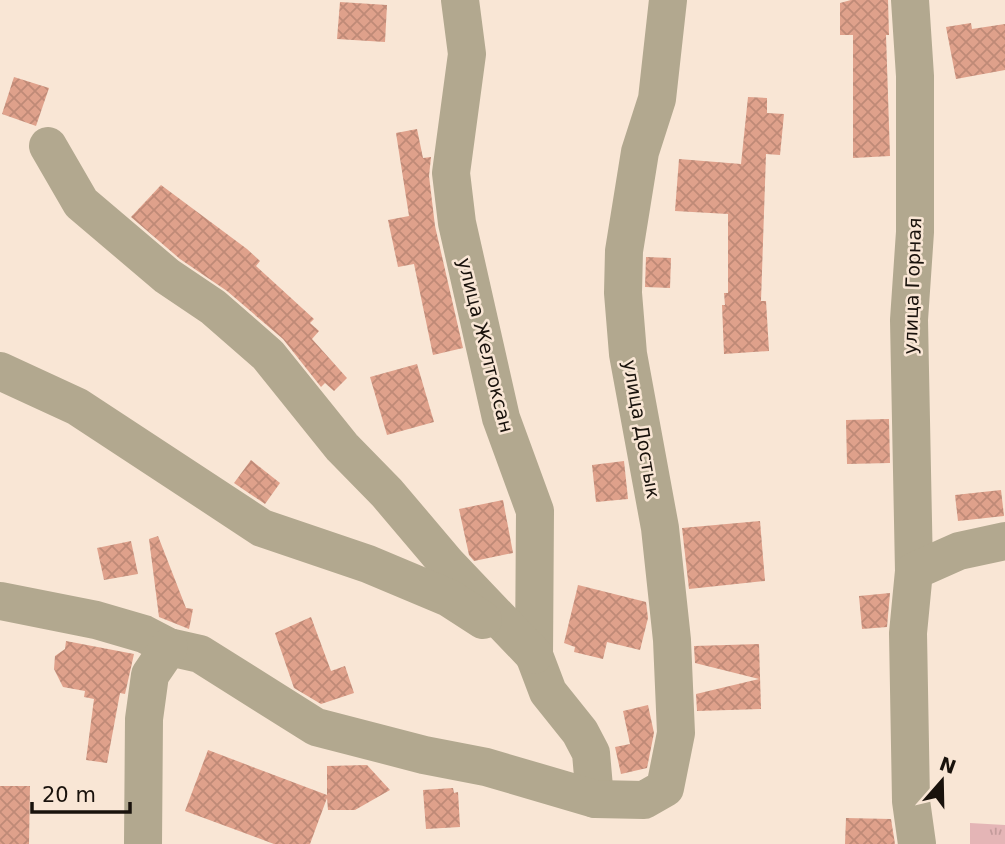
<svg xmlns="http://www.w3.org/2000/svg" width="1005" height="844" font-family="'DejaVu Sans',sans-serif">
<style>
.grass{fill:url(#grass-tufts)}
.building{fill:url(#building-cross-hatch)}
.lines{fill:none;stroke-linecap:round;stroke-linejoin:round}
.street{stroke:#b2a88f;stroke-width:38}
.labels{text-anchor:middle;stroke-width:5;stroke-linejoin:round;paint-order:stroke}
.street-label{font-size:19px;fill:#19120c;stroke:#f9e6d5}
</style>
<defs>
<pattern id="grass-tufts" width="24" height="20" patternUnits="userSpaceOnUse" patternTransform="scale(1.75)"><rect width="24" height="20" fill="#e4b5b6"/><path d="M3 7l-1-3M5 7V3M7 7l1-3M15 17l-1-3M17 17v-4M19 17l1-3" fill="none" stroke="#c39b9b"/></pattern>
<pattern id="building-cross-hatch" width="8" height="8" patternUnits="userSpaceOnUse" patternTransform="scale(1.75)"><rect width="8" height="8" fill="#dfa18b"/><path d="M0 0l8 8M0 8l8-8" fill="none" stroke="#bf8a77"/></pattern>
</defs>
<rect width="100%" height="100%" fill="#f9e6d5"/>
<polygon class="grass" points="970,823 1005,825 1005,844 970,844"/>
<g class="building">
<polygon points="851,0 888,0 889,35 886,35 890,156 853,158 853,35 840,35 840,3"/>
<polygon points="340,2 387,5 385,42 337,39"/>
<polygon points="971,23 972,29 1005,24 1005,70 956,79 946,27"/>
<polygon points="14,77 49,88 36,126 2,114"/>
<polygon points="748,97 767,98 767,113 784,114 780,155 766,154 761,301 766,301 769,351 724,354 722,305 725,305 724,293 728,293 728,214 675,211 679,159 741,164"/>
<polygon points="417,129 423,158 431,157 429,176 435,226 463,348 433,355 414,264 398,267 388,220 409,216 396,133"/>
<polygon points="161,185 247,249 260,261 256,266 314,319 310,323 319,331 312,339 347,378 334,391 325,383 321,387 283,339 227,291 180,259 131,217"/>
<polygon points="646,257 671,258 670,288 645,287"/>
<polygon points="417,364 434,422 387,435 370,377"/>
<polygon points="889,419 890,463 847,464 846,420"/>
<polygon points="251,460 280,483 265,504 234,483"/>
<polygon points="624,461 628,499 596,502 592,465"/>
<polygon points="1001,490 1004,516 958,521 955,495"/>
<polygon points="503,500 513,553 474,561 469,555 459,509"/>
<polygon points="760,521 765,581 689,589 682,528"/>
<polygon points="158,536 186,608 193,609 189,629 159,617 149,539"/>
<polygon points="131,541 138,574 104,580 97,548"/>
<polygon points="578,585 646,602 648,618 640,650 607,642 603,659 574,652 575,647 564,643"/>
<polygon points="890,593 887,627 862,629 859,596"/>
<polygon points="311,617 331,671 345,666 354,693 321,704 294,688 275,633"/>
<polygon points="66,641 134,654 125,694 120,693 107,763 86,760 94,699 84,697 85,691 63,687 54,669 55,656 65,649"/>
<polygon points="759,644 761,709 697,711 696,694 759,679 695,663 694,646"/>
<polygon points="648,705 654,733 647,768 621,774 615,747 630,744 623,711"/>
<polygon points="208,750 327,795 327,766 367,765 390,790 355,810 328,810 327,798 310,844 274,844 185,811"/>
<polygon points="0,786 30,786 29,844 0,844"/>
<polygon points="453,788 454,793 458,792 460,827 426,829 423,790"/>
<polygon points="846,818 891,819 895,844 845,844"/>
</g>
<g class="lines">
<g class="street">
<polyline points="460,0 467,54 451,173 457,223 501,418 535,511 534,655 548,692 580,732 591,753 595,799"/>
<polyline points="910,0 915,76 915,232 909,320 914,571"/>
<polyline points="48,146 81,203 167,276 213,307 268,355 342,447 387,493 448,565 534,655"/>
<polyline points="0,371 78,407 262,528 368,564 449,598 483,620"/>
<polyline points="0,601 96,620 144,634 169,647 200,654 316,727 424,755 486,767 595,799 644,800 665,788 676,733 672,640 660,528 628,354 623,293 624,251 640,152 657,99 668,0"/>
<polyline points="143,844 144,719 150,675 169,647"/>
<polyline points="917,844 911,801 908,633 914,571 959,551 1005,541"/>
</g>
</g>
<g class="labels">
<g class="street-label">
<text transform="translate(912 286) rotate(-88)" y="7">улица Горная</text>
<text transform="translate(486 345) rotate(76)" y="7">улица Желтоксан</text>
<text transform="translate(642 429) rotate(80)" y="7">улица Достык</text>
</g>
</g>
<g transform="translate(942 781) rotate(20)" stroke="#f9e6d5" stroke-width="5" paint-order="stroke">
<path d="M0-5L12 26L0 18L-12 26Z" fill="#19120c"/>
<text y="-10" font-size="19" font-weight="bold" text-anchor="middle" fill="#19120c">N</text>
</g>
<path d="M32 802v10h98v-10" fill="none" stroke="#19120c" stroke-width="3.5"/>
<text x="42" y="802" font-size="21" fill="#19120c" stroke="#f9e6d5" stroke-width="5" paint-order="stroke">20 m</text>
</svg>
